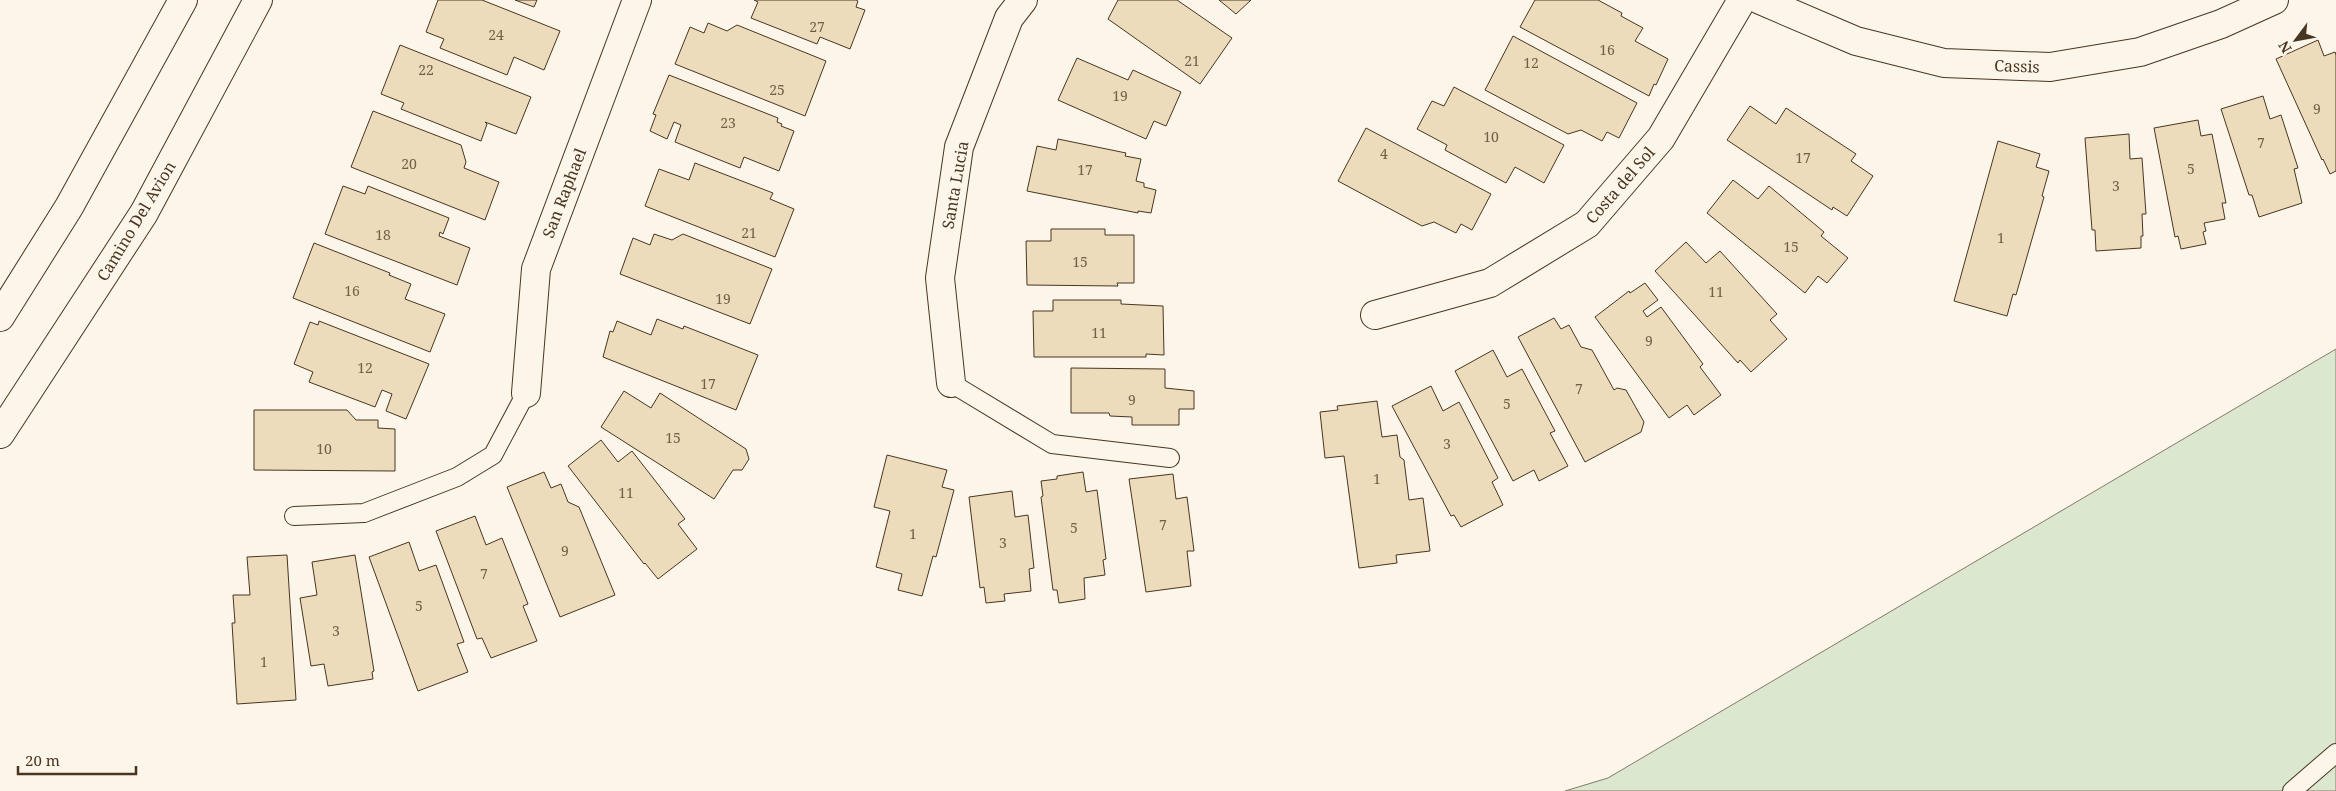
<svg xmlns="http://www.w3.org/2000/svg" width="2336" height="791" font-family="'Noto Serif',serif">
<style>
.green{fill:#dce7d0;stroke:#887966}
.building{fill:#ecdcbc;stroke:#4a3520}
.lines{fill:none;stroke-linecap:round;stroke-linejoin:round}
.lane-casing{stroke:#4a3520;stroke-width:20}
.street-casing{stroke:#4a3520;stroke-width:30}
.secondary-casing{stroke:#4a3520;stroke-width:30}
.lane{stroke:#fbf6e9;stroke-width:18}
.street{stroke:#fbf6e9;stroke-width:28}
.secondary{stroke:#fbf6e9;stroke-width:28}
.labels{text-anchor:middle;stroke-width:4;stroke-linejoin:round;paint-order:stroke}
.number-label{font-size:14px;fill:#725f47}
.street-label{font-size:16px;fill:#4a3520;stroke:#fbf6e9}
</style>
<rect width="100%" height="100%" fill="#fbf6e9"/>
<polygon class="green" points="2336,349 2336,791 1565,791 1608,778"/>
<g class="building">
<polygon points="438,0 482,0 560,31 544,70 514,57 507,75 440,48 444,39 426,32"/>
<polygon points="515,0 537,0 534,7"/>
<polygon points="754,0 856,0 858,1 856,7 865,10 850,49 820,37 817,44 751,18 758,2"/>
<polygon points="1118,0 1177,0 1232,38 1200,84 1108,19"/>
<polygon points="1219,0 1251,0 1236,14"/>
<polygon points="1535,0 1598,0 1622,13 1621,16 1643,28 1635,41 1668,59 1656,85 1654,84 1649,96 1520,27"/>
<polygon points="708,23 727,31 737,25 826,61 805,116 675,64 690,27 704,33"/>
<polygon points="1513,36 1637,103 1619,138 1607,132 1602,141 1581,130 1568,134 1485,90"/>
<polygon points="2318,40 2324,56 2335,52 2336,55 2336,171 2330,174 2323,159 2322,160 2276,59"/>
<polygon points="400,45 531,97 516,134 485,122 487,124 481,141 401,109 404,103 381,94"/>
<polygon points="1077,58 1128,80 1133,70 1181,92 1166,126 1154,121 1146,139 1058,100"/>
<polygon points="669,75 778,118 777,122 782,124 781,126 794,131 779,171 744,157 740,168 675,142 681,125 674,122 667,139 650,131 656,115 653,114"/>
<polygon points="1454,87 1564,145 1544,183 1515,167 1506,183 1445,150 1447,145 1417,129 1432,101 1444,106"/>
<polygon points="2263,96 2270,119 2281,115 2298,168 2294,169 2302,203 2259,217 2252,195 2249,195 2221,109"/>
<polygon points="1750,106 1776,124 1786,108 1856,154 1851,161 1873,176 1847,216 1833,207 1832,210 1727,140"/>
<polygon points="373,111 461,145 466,162 464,168 499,182 485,220 351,167"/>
<polygon points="2198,120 2201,136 2212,134 2226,203 2222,203 2225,219 2204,223 2206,231 2203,232 2206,244 2181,249 2178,236 2175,237 2154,128"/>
<polygon points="1366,128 1491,194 1472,230 1461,224 1456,233 1434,222 1422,226 1338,181"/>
<polygon points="2129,134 2130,159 2142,158 2146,214 2142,214 2143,236 2141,236 2141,248 2096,251 2095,230 2092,230 2085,138"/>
<polygon points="1058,139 1126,153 1125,156 1141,159 1136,181 1144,183 1144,187 1156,190 1151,213 1138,211 1138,213 1027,191 1037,146 1056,150"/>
<polygon points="1998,141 2040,154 2036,167 2049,171 2042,196 2044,197 2016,295 2013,294 2007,316 1954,301"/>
<polygon points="695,163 773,193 770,199 794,209 775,257 645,206 659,169 689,180"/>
<polygon points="1733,180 1758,199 1769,186 1824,232 1821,236 1848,258 1827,283 1818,276 1805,293 1707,213"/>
<polygon points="343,186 365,194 368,186 449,218 443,234 440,232 439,236 470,248 457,285 325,234"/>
<polygon points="1051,229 1105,229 1105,235 1134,235 1134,283 1117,283 1118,286 1027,285 1026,241 1051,241"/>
<polygon points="654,234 672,240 683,234 772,269 750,324 620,274 633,238 650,245"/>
<polygon points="1686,242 1706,263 1720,251 1777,314 1770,320 1787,339 1751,372 1740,360 1738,363 1655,271"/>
<polygon points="314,243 390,273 389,275 411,284 405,299 445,314 430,352 293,298"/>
<polygon points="1645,283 1658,300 1643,311 1647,317 1661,307 1703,364 1700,367 1721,395 1694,415 1687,405 1669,418 1595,317 1629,291 1630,293"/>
<polygon points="1053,300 1121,300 1121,304 1163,306 1164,355 1146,354 1146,357 1034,357 1033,311 1053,311"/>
<polygon points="1554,318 1561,329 1569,325 1581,347 1592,350 1614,390 1617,388 1626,390 1644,422 1641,432 1585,462 1518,337"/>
<polygon points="657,319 683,329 684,326 758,355 736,410 603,357 610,331 613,332 617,321 651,335"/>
<polygon points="319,321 429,364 406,419 386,411 392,394 382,390 375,407 309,382 313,372 294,364 310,322 318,325"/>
<polygon points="1493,350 1507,377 1522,369 1555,431 1550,433 1568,466 1539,481 1534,470 1513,481 1455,371"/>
<polygon points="1071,368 1165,369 1165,388 1194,391 1194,409 1179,409 1179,425 1132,425 1132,417 1110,416 1109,413 1071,413"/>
<polygon points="1431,386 1443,411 1459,402 1498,478 1492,482 1503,505 1461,527 1454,515 1451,516 1392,406"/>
<polygon points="624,391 651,408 660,393 746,449 749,459 742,470 733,470 714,499 601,427"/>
<polygon points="1377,401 1382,437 1397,435 1400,457 1404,460 1409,500 1423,498 1430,551 1396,555 1397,563 1359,568 1344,456 1325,458 1320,412 1338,410 1337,406"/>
<polygon points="254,410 347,410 356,420 378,420 378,428 395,429 395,471 254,470"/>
<polygon points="601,440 618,462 632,451 685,519 678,524 697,549 658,579 645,563 644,564 568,466"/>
<polygon points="887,455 947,470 942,487 954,490 936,557 933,556 922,596 898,590 902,574 876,567 890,511 874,507"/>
<polygon points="544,472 551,488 561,484 568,502 579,507 615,595 560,617 507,487"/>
<polygon points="1083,472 1086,492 1097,490 1106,559 1103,560 1105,575 1084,578 1085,599 1059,603 1057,590 1053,590 1041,497 1043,496 1041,481 1057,479 1057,476"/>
<polygon points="1173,474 1176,499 1187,497 1194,551 1187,551 1191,586 1146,592 1129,479"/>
<polygon points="1012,491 1015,517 1028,515 1034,568 1029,569 1031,591 1004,594 1005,601 986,603 984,587 980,588 969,497"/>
<polygon points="475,516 486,545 502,538 528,604 523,606 537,641 491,658 482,638 477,639 436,531"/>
<polygon points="409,542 419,571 436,565 464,642 457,644 468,672 418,691 369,557"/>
<polygon points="287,555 296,700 237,704 232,623 235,623 233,595 250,595 247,557"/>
<polygon points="355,555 374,671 372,672 373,679 328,686 324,664 311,666 300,598 317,595 312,562"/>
</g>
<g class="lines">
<defs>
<g id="lane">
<polyline points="951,383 1052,444 1170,458"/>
<polyline points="294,516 364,513 457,477 493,455 526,393"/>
<polyline points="2292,791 2336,753"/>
</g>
<g id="street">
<polyline points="1760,0 1856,41 1944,63 2050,67 2140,52 2221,24 2274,0"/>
<polyline points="1375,315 1490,283 1587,224 1661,138 1742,0"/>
<polyline points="951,383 940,278 959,147 1009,18 1023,0"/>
<polyline points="526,393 536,269 637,0"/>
</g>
<g id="secondary">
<polyline points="0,317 69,207 183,0"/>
<polyline points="0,434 144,213 258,0"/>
</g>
</defs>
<use href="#lane" class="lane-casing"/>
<use href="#street" class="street-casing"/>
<use href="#secondary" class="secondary-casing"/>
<use href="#lane" class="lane"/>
<use href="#street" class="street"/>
<use href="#secondary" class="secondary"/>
</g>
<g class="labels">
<g class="number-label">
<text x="817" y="32">27</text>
<text x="496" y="40">24</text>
<text x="1607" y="55">16</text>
<text x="1192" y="66">21</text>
<text x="1531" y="68">12</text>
<text x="426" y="75">22</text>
<text x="777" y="95">25</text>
<text x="1120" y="101">19</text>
<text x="2317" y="114">9</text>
<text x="728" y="128">23</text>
<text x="1491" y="142">10</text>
<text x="2261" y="148">7</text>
<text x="1384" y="159">4</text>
<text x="1803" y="163">17</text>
<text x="409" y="169">20</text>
<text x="2191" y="174">5</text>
<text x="1085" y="175">17</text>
<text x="2116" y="191">3</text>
<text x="749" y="238">21</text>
<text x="383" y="240">18</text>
<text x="2001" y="243">1</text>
<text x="1791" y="252">15</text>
<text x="1080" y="267">15</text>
<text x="352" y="296">16</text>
<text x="1716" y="297">11</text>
<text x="723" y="304">19</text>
<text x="1099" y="338">11</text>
<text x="1649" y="346">9</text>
<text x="365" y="373">12</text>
<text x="708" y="389">17</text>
<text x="1579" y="394">7</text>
<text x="1132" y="405">9</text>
<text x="1507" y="409">5</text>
<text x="673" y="443">15</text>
<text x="1447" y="449">3</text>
<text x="324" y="454">10</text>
<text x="1377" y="484">1</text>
<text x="626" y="498">11</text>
<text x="1163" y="530">7</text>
<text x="1074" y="533">5</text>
<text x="913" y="539">1</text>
<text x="1003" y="548">3</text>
<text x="565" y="556">9</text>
<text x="484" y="579">7</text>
<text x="419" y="611">5</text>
<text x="336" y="636">3</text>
<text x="264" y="667">1</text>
</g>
<g class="street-label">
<text transform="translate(2017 66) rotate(2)" y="6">Cassis</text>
<text transform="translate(955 185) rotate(-80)" y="6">Santa Lucia</text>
<text transform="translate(1620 185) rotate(-49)" y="6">Costa del Sol</text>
<text transform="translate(564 193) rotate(-69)" y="6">San Raphael</text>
<text transform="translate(136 221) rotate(-59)" y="6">Camino Del Avion</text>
</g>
</g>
<g transform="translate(2296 40) rotate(238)" stroke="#fbf6e9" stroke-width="4" paint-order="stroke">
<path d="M0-4L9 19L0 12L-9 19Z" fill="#4a3520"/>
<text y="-8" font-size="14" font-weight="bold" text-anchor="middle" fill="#4a3520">N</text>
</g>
<path d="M18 766v8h118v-8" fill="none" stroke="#4a3520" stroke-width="2.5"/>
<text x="25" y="766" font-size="15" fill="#4a3520" stroke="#fbf6e9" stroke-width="4" paint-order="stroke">20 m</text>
</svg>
